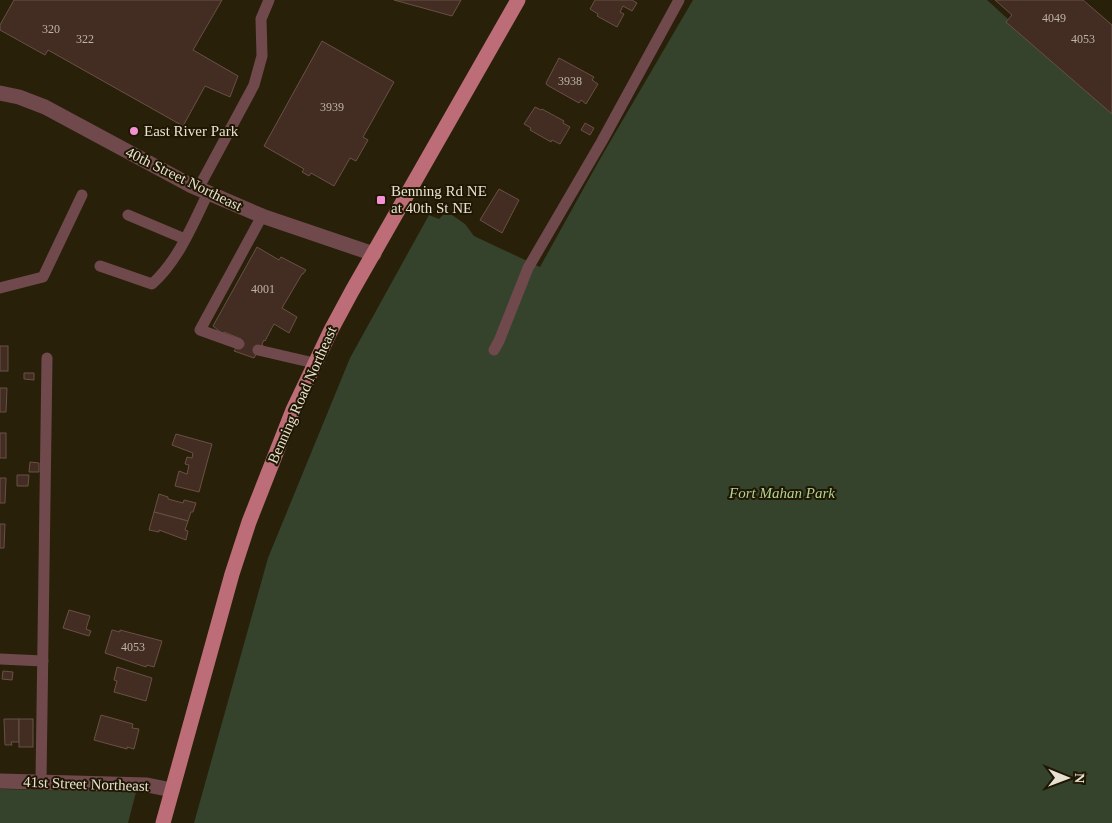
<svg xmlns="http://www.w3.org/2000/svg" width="1112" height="823" font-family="Georgia,serif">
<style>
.green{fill:#35432d}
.building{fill:#432c22;stroke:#695045}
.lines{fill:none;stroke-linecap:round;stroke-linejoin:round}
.lane{stroke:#70494d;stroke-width:11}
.street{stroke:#70494d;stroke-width:15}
.primary{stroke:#bd6d77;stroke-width:15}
.poi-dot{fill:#f491d3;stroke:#201702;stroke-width:2}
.labels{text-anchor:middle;stroke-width:4;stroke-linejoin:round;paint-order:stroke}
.number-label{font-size:12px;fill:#beb4a7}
.poi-label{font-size:15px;fill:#e7e1d3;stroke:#201702;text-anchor:start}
.street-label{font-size:15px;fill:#e7e1d3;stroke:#201702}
.park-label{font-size:15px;font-style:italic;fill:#aed397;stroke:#201702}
</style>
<rect width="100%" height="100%" fill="#29200a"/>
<g class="green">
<polygon points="693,0 987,0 1112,114 1112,823 194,823 268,558 350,358 429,215 439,219 443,215 452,215 465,224 474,236 540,267 600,159"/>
<polygon points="0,789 136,792 128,823 0,823"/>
</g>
<g class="building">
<polygon points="14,0 222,0 193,50 238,76 230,97 205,86 183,126 48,50 45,55 0,30 0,25"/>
<polygon points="394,0 461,0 452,16"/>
<polygon points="595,0 632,0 637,3 632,11 623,6 620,12 624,14 617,27 597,16 598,14 590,9"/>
<polygon points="995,0 1083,0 1112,25 1112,114 1006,22 1012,15"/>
<polygon points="322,41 394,82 363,137 368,140 356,161 350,158 334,186 311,173 309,176 302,172 304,169 264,146"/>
<polygon points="559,58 594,77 592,80 598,84 586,104 581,100 579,103 547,85 546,83"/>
<polygon points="535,107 541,110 542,109 564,121 563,123 570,127 560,144 552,140 551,142 530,130 531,128 524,124"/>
<polygon points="585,123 594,128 590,135 581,130"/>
<polygon points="499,189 519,200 502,233 480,220"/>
<polygon points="257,247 279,260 281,257 306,270 303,274 302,274 282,308 297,317 289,333 274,324 265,341 264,340 262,344 263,346 261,345 254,358 234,351 241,339 224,332 223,334 213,326"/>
<rect x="0" y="346" width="8" height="25"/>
<polygon points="24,373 34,373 34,380 24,379"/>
<polygon points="0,388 7,388 6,412 0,412"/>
<rect x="0" y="433" width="6" height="25"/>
<polygon points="176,434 212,444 199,492 175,486 179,471 187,474 189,465 185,464 187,457 192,458 193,453 172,445"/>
<polygon points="30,462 39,463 39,472 29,472"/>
<polygon points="17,475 29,475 28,486 17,486"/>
<polygon points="0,478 6,478 5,503 0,503"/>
<polygon points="159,494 168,497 168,499 183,503 184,500 196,503 193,512 191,512 188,521 154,512"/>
<polygon points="154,512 188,521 185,530 188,531 186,540 159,530 159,532 149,530"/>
<polygon points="0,524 5,524 4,548 0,548"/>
<polygon points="69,610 90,616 86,629 91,631 89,636 63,628"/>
<polygon points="112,630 120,632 120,630 162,641 154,667 147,665 146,667 105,653"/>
<polygon points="117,667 152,678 146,701 114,692 117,681 114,680"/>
<polygon points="3,671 13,672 12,680 2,679"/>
<polygon points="101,715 133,724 132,728 139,729 134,749 127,747 127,749 94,740"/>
<polygon points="4,719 19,719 19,742 11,742 12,745 5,745"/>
<rect x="19" y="719" width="14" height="28"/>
</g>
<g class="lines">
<g class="lane">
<polyline points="198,189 254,85 262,56 261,19 269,0"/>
<polyline points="128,215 185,239"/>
<path d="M100 266 152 284C178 261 193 224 208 193"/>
<polyline points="0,288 43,277 82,195"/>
<polyline points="239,344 200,330 262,216"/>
<polyline points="258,350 314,363"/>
<polyline points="494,350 499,341 528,268 602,141 679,0"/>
<polyline points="0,659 43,661"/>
<polyline points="41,781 47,358"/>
</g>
<g class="street">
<polyline points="0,93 19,97 45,107 190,185 262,216 374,254"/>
<polyline points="0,781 147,785 172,790"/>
</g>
<polyline class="primary" points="163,823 232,574 249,522 293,410 331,330 352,291 518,0"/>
</g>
<g class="poi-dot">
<circle cx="134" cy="131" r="5"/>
<rect x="376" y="195" width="10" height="10" rx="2.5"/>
</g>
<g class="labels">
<g class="number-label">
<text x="1054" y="22">4049</text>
<text x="51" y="33">320</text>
<text x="85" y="43">322</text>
<text x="1083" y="43">4053</text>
<text x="570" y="85">3938</text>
<text x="332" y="111">3939</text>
<text x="263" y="293">4001</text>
<text x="133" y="651">4053</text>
</g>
<g class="poi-label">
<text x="144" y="136">East River Park</text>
<text x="391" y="196">Benning Rd NE<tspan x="391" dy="17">at 40th St NE</tspan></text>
</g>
<g class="street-label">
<text transform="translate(184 179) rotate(26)" y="5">40th Street Northeast</text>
<text transform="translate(302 395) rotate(-66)" y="5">Benning Road Northeast</text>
<text transform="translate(86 784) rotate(2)" y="5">41st Street Northeast</text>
</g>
<g class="park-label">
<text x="782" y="498">Fort Mahan Park</text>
</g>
</g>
<g transform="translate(1067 778) rotate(91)" stroke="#201702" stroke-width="4" paint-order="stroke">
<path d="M0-4L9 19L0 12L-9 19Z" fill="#e7e1d3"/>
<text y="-8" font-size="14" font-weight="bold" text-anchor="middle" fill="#e7e1d3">N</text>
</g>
</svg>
